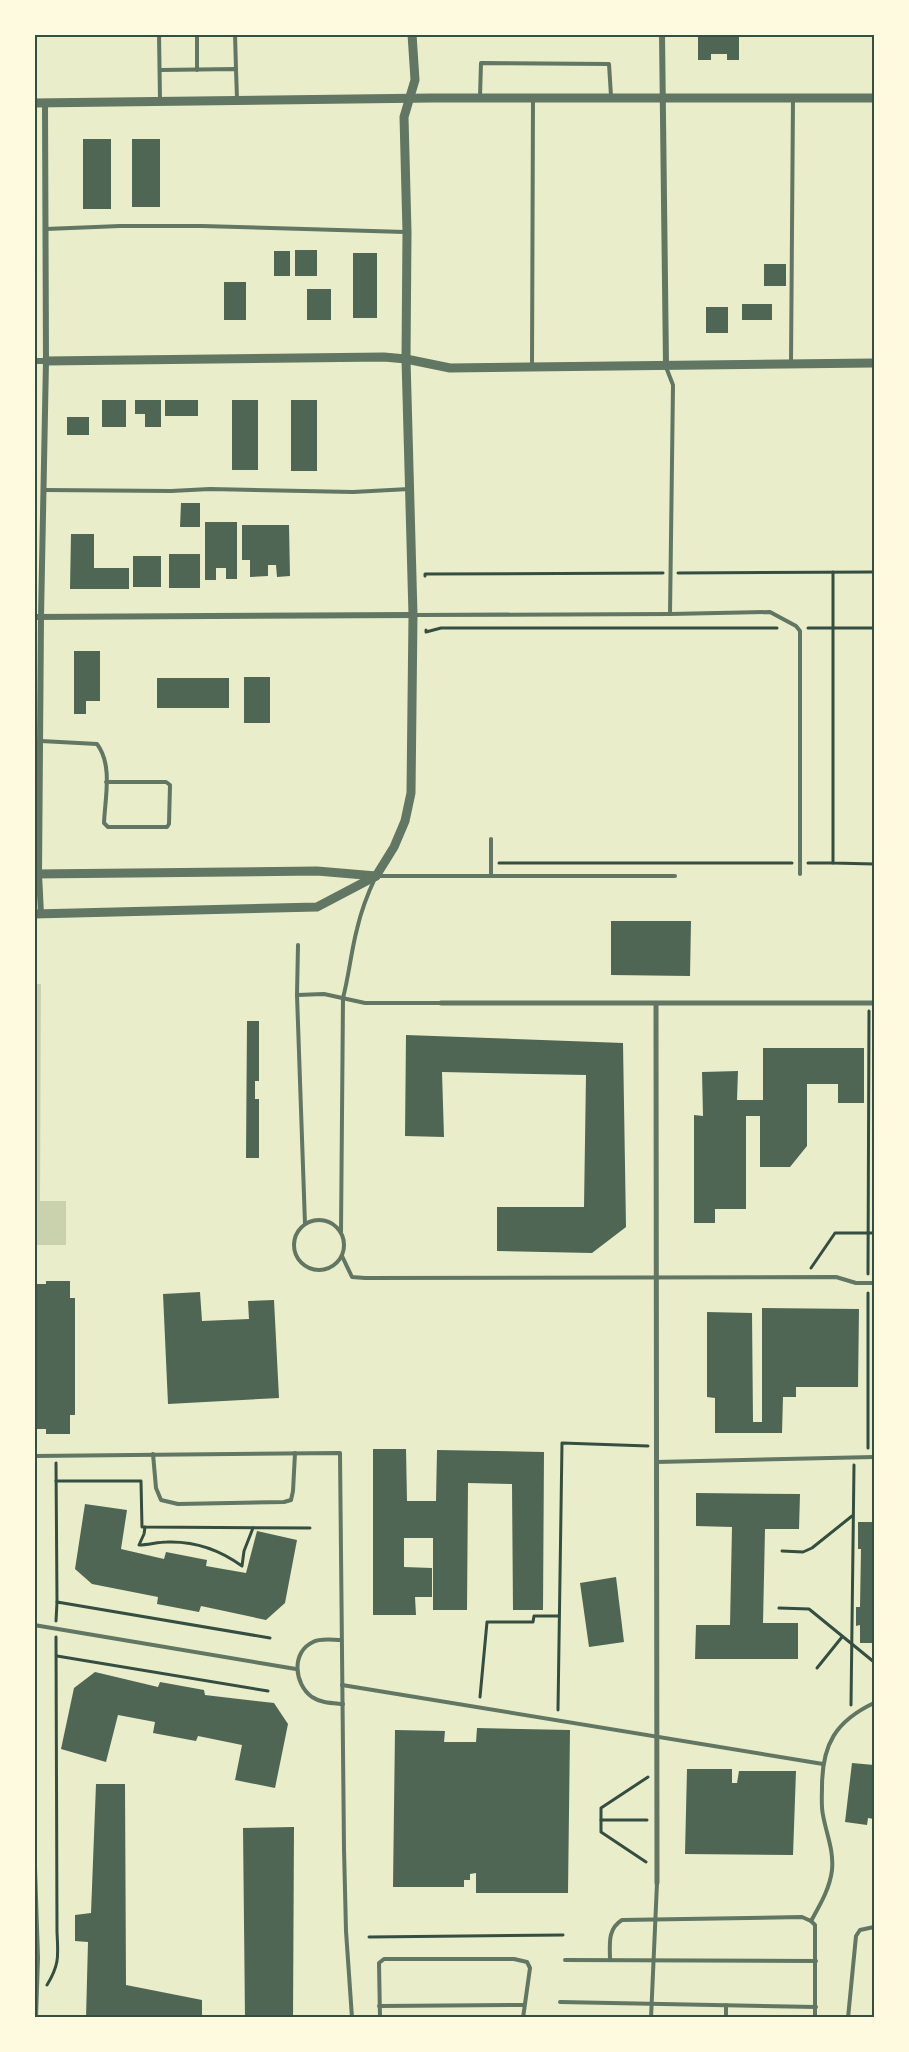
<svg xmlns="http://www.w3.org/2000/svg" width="909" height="2052" font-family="Cabin,sans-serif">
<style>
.green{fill:#cad2ad}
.building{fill:#4f6655}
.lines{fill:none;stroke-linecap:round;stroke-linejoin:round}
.path{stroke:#344e41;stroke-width:3}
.service{stroke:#617663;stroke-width:4}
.pedestrian{stroke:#617663;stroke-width:5}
.minor{stroke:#617663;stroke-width:6}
.tertiary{stroke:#617663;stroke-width:9}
.neatline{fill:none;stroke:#344e41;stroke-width:2}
</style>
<rect width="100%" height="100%" fill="#e9edc9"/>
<polygon class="green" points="35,984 41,984 40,1201 66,1201 66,1245 35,1245"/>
<g class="building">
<polygon points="698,34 739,34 739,60 727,60 727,54 711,54 711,60 698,60"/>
<rect x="83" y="139" width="28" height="70"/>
<rect x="132" y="139" width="28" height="68"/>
<rect x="295" y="250" width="22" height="26"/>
<rect x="274" y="251" width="16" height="25"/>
<rect x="353" y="253" width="24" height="65"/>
<rect x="764" y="264" width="22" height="22"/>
<rect x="224" y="282" width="22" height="38"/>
<rect x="307" y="289" width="24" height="31"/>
<rect x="742" y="304" width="30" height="16"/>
<rect x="706" y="307" width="22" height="26"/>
<rect x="102" y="400" width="24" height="27"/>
<polygon points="135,400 161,400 161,427 145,427 145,414 135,414"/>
<rect x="165" y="400" width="33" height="16"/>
<rect x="232" y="400" width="26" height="70"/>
<rect x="291" y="400" width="26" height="71"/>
<rect x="67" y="417" width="22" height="18"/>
<polygon points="181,503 200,503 200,527 180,527"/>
<polygon points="205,522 237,522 237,579 226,579 226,568 216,568 216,580 205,580"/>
<polygon points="242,525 289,525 290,576 277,577 276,565 268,565 268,576 250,577 250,560 242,560"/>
<polygon points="71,534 94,534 94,568 129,568 129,589 70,589"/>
<rect x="169" y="554" width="31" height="34"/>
<rect x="133" y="556" width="28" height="31"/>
<polygon points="74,651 100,651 100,701 86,701 86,714 74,714"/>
<rect x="244" y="677" width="26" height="46"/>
<rect x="157" y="678" width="72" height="30"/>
<polygon points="611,921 691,921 690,976 611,975"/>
<polygon points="247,1021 259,1021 259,1081 255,1081 255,1099 259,1099 259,1158 246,1158"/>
<polygon points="406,1035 623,1043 626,1227 592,1253 497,1251 497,1207 584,1207 586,1075 442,1072 444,1137 405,1136"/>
<polygon points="763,1048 864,1048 864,1103 838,1103 838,1084 807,1084 807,1146 790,1167 760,1167 760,1116 746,1116 746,1209 715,1209 715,1223 694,1223 694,1115 703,1116 702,1072 738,1071 737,1100 763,1100"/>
<polygon points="46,1281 70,1281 70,1298 75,1298 75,1415 70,1415 70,1434 46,1434 46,1429 34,1429 34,1284 46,1284"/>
<polygon points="200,1292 202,1321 249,1319 248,1301 274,1300 279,1398 168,1404 163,1294"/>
<polygon points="762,1308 859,1309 858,1387 796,1387 796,1397 783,1397 782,1433 715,1433 715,1398 707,1397 707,1312 752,1313 753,1422 762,1422"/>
<polygon points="373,1449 406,1449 407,1501 436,1501 437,1450 544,1452 543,1610 513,1610 512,1484 468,1483 467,1610 433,1610 433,1538 404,1538 404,1567 432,1568 432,1597 415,1597 416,1615 373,1615"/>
<polygon points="696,1493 800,1494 799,1529 765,1529 763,1623 798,1623 798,1659 695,1659 696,1625 730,1625 732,1527 696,1526"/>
<polygon points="85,1504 127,1510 121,1549 164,1559 166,1552 207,1560 206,1566 246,1573 257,1531 297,1540 285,1603 266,1620 201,1606 199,1612 157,1604 158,1597 92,1584 75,1569"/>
<polygon points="858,1522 874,1522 874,1643 860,1643 860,1625 856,1626 856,1607 860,1607 861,1549 858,1549"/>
<polygon points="616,1577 624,1642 589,1647 580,1583"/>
<polygon points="95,1672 158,1687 160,1682 204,1690 205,1695 274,1703 288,1724 275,1788 235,1780 242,1745 198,1736 196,1741 153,1733 155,1722 118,1715 106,1762 61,1749 74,1688"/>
<polygon points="477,1728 570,1730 568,1893 476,1893 476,1873 470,1874 470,1880 464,1880 464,1887 393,1887 395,1730 445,1731 444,1742 476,1742"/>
<polygon points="852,1763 874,1765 874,1819 868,1818 867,1825 845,1822"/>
<polygon points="687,1769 732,1769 732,1783 737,1783 739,1771 796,1771 793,1855 685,1854"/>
<polygon points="96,1784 125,1784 126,1985 202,2000 202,2018 86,2018 88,1942 75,1941 75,1915 91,1913"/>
<polygon points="294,1827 293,2018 245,2018 243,1828"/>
</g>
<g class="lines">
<g class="path">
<polyline points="833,572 833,863 874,864"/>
<polyline points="678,573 874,572"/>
<polyline points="425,576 425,574 663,573"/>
<polyline points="808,628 874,628"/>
<polyline points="426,630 426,632 441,628 777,628"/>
<polyline points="499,863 792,863"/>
<polyline points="808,863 833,863"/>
<polyline points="811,1268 835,1233 874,1233"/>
<polyline points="868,1274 869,1011"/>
<polyline points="868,1448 868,1293"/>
<polyline points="56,1463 57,1602"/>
<polyline points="56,1481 141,1481 142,1527 310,1528"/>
<path d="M145 1527 144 1534 139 1545C148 1545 158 1542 167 1542 195 1541 220 1550 242 1566L244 1551 253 1528"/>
<polyline points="782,1551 803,1552 812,1548 852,1516"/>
<polyline points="779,1608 809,1609 874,1662"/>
<polyline points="56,1621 57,1602 270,1638"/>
<polyline points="57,1656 268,1691"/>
<polyline points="817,1668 842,1637"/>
<polyline points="480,1697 487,1622 533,1622 534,1616 559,1616"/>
<polyline points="851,1705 854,1465"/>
<polyline points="558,1710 562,1443 648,1446"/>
<polyline points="601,1820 647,1820"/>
<polyline points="646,1862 601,1832 601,1808 648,1777"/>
<polyline points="369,1937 563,1935"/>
<path d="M47 1985C60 1964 58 1955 57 1932L56 1637"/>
</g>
<g class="service">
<polyline points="159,34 160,100"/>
<polyline points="197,34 197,70"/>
<polyline points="235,34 236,69"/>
<polyline points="160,70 236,69 237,99"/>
<polyline points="480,97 481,63 609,64 611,96"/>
<polyline points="46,229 120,226 202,226 405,232"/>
<polyline points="791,363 793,98"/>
<polyline points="532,366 533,98"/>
<polyline points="666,367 673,385 670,614"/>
<polyline points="44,490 171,491 210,489 353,492 409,489"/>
<polyline points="414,615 670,614 770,612 796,626 800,631 800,874"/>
<path d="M41 741 97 744C113 765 105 798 104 823L108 827H167L169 824 170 785 166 782H106"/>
<polyline points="491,876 491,839"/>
<polyline points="298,945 297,995 305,1224"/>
<polyline points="297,995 324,994 365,1003 441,1003"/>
<circle cx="319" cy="1245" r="25"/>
<path d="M341 1232 343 998C349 975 351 952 357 929 361 911 368 893 376 876H675"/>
<polyline points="342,1256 352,1277 365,1278 836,1277 856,1283 874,1283"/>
<polyline points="153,1454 156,1488 161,1500 178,1504 284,1502 291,1500 293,1491 295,1453"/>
<polyline points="34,1456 340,1453 344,1849 346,1931 352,2018"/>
<polyline points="656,1462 874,1457"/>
<polyline points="34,1625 296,1669"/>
<path d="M341 1640C333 1640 320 1638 313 1642 291 1652 294 1684 312 1697 321 1703 331 1703 343 1704"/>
<polyline points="342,1685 823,1764"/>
<polyline points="34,1837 38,1958 36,2018"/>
<path d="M811 1921C820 1905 830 1888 832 1870 834 1850 826 1833 823 1815 821 1806 822 1796 822 1787 822 1744 836 1721 874 1703"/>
<polyline points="565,1960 816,1961"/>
<path d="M610 1960C610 1945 607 1929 622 1920L802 1917 811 1921 815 1925V2018"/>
<polyline points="560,2002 816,2007"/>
<polyline points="726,2005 726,2018"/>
<polyline points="379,2006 524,2005"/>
<polyline points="380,2018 379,1963 384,1959 514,1959 527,1962 530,1968 523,2018"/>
<polyline points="651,2018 657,1883"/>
<polyline points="848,2018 856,1936 860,1930 874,1927"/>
</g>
<g class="pedestrian">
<polyline points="441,1003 874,1003"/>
<polyline points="656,1004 657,1883"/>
</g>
<g class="minor">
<polyline points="662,34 666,365"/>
<polyline points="34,361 46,361"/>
<polyline points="34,617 413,615"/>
<polyline points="41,914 39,874 41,617 46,361 45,103"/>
</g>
<g class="tertiary">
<polyline points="34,103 432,98 874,98"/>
<polyline points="46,361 384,357 406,359 450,368 874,363"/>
<polyline points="34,874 317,871 376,876"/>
<polyline points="376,876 394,847 405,821 411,793 413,615 406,359 407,232 404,117 415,80 412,34"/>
<polyline points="34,914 317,907 376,876"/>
</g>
</g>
<rect width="909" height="2052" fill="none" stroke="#fefae0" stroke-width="72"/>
<rect x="36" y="36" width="837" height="1980" class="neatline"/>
</svg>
